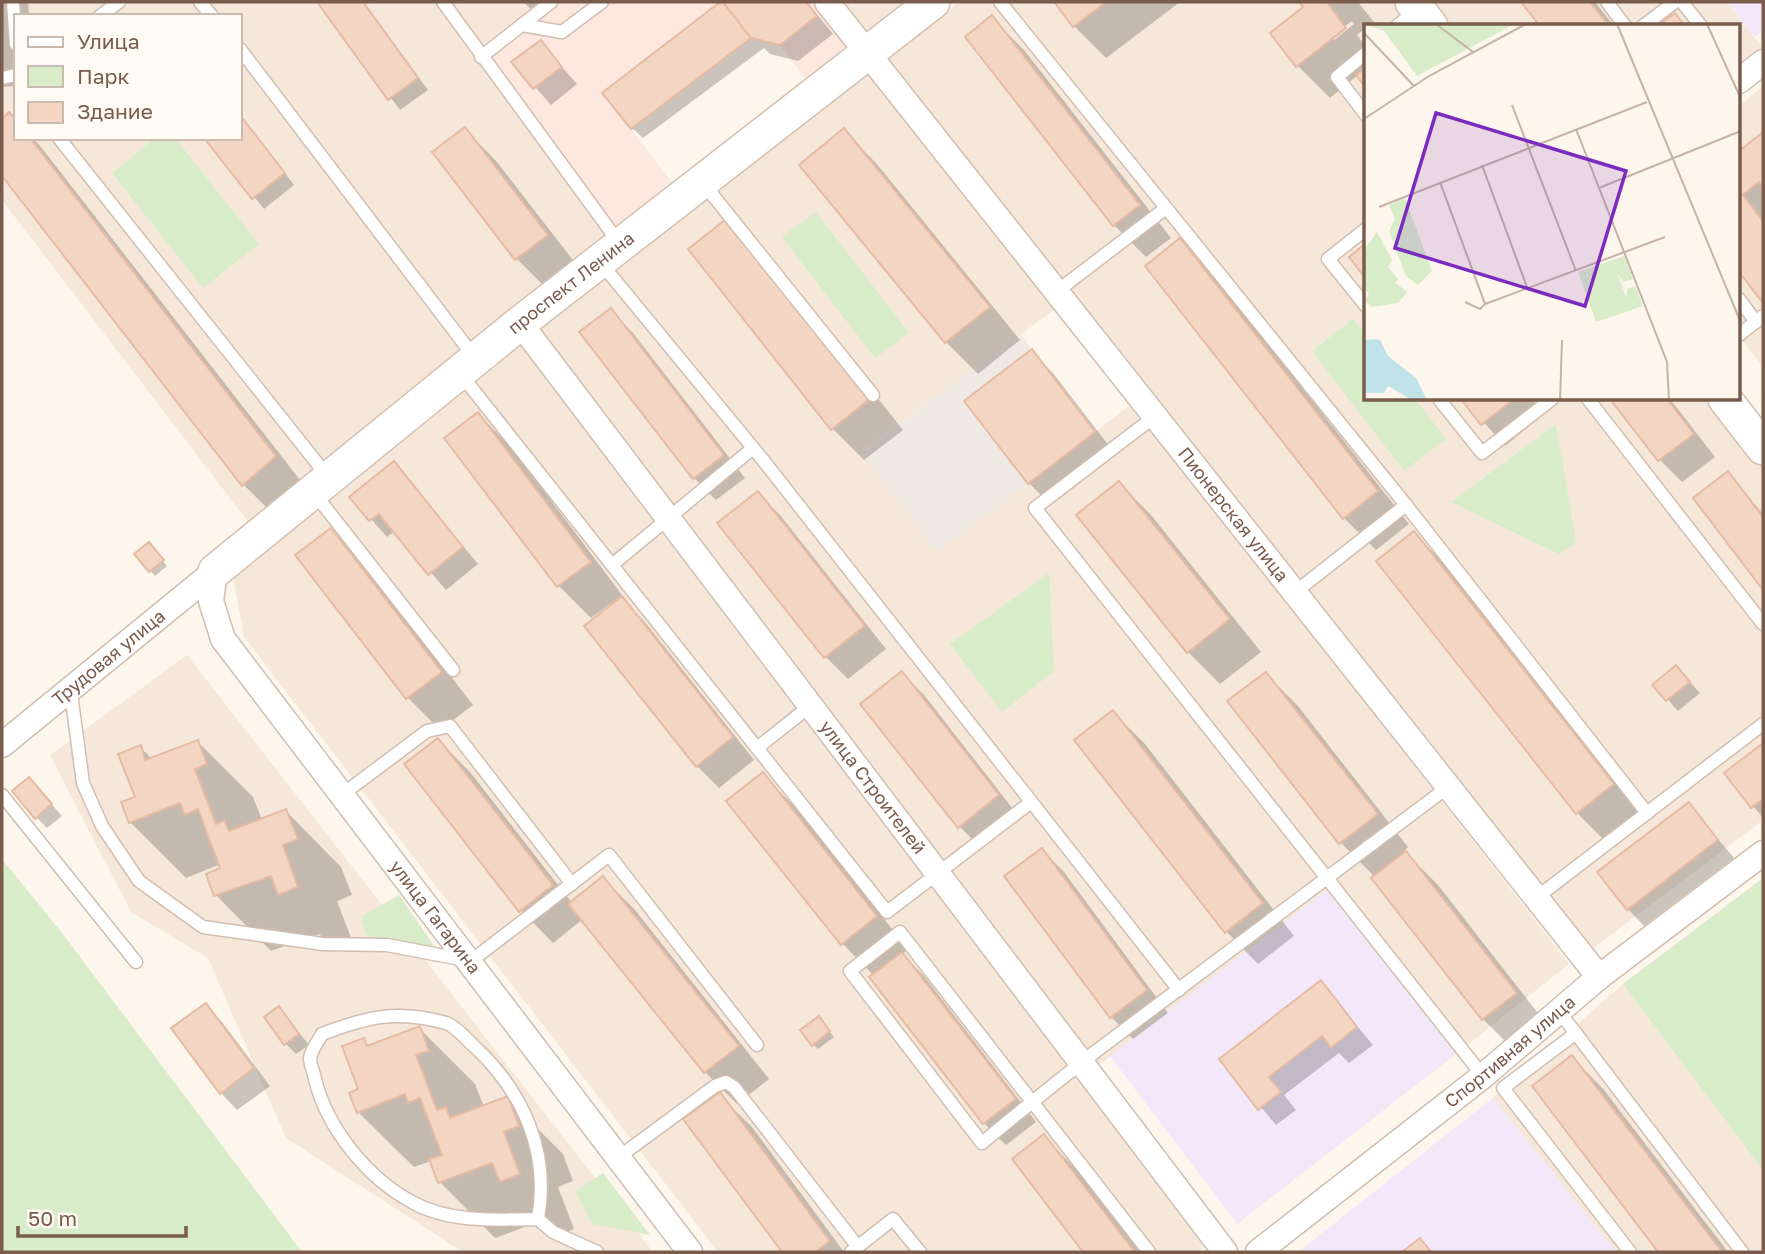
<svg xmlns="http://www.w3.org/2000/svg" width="1765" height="1254" font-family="'Golos Text',sans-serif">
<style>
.residential{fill:#f5e8da;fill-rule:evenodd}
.commercial{fill:#fde8e0}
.industrial{fill:#efe9e4}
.education{fill:#f3e8fa}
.green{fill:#d8ecc9}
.shadow{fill:#0003;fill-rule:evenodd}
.building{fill:#f3d5c3;stroke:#e6bba3;stroke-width:2}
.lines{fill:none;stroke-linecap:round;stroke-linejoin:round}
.lane-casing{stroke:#d1beb0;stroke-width:15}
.street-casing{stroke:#d1beb0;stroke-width:27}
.secondary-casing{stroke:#d6c0b0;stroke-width:36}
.lane{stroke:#fff;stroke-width:12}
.street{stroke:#fff;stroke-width:24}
.secondary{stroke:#fff;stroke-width:33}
.labels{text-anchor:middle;stroke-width:6;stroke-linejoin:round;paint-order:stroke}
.street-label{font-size:18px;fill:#7a5c4d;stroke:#fffaf3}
.inset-road{fill:none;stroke:#c5b3a7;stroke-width:2}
.view{fill:#7b2cbf;fill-opacity:0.15;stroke:#7b2cbf;stroke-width:3.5}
.inset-edge{fill:none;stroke:#7a5c4d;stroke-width:3.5}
</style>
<rect width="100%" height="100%" fill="#fdf6ec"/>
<g class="residential">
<path d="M2 2H536L481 46 620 233 249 523 2 200ZM16 16H240V138H16Z"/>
<polygon points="817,2 919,2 855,52"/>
<polygon points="959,2 1398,2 1417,26 1366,26 1366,399 1709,399 1763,468 1763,820 1592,949 888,58"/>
<polygon points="1426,2 1727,2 1763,48 1739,68 1739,26 1445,26"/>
<polygon points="869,73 1054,310 862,451 937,551 1132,404 1569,964 1456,1054 1327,890 1095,1068 533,330"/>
<polygon points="1763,86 1763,367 1739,336 1739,106"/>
<polygon points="523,337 1204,1247 1197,1252 718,1252 244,637 232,572"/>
<polygon points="187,655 653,1252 463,1252 286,1138 208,958 131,912 50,755"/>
<polygon points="1623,984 1763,1170 1763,1252 1616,1252 1493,1098"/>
</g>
<polygon class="commercial" points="536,2 817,2 855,52 811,86 780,45 751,38 631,129 677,189 620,233 480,46"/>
<polygon class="industrial" points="1020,334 1032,349 964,401 1028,484 937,551 862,452"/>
<g class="education">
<polygon points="1727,2 1763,2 1763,30 1755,37"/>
<polygon points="1327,890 1456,1054 1237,1224 1110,1056"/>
<polygon points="1493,1098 1616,1252 1298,1252 1470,1116"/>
</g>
<g class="green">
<polygon points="155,138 175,138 259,244 203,288 112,173"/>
<polygon points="816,212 909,333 875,358 782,237"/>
<polygon points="1353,319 1366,335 1366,399 1415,399 1446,439 1404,471 1312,351"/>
<polygon points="1556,424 1576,543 1559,554 1451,502"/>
<polygon points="1049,573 1054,671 1002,712 950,644"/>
<polygon points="2,859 62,933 302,1252 2,1251"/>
<polygon points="1763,878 1763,1170 1623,984"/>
<polygon points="399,895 435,947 366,935 361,917"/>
<polygon points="603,1173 650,1235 592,1224 575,1191"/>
</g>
<g class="shadow">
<polygon points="2,2 28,2 29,16 16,16 16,86 2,87"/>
<polygon points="319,2 364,2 428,90 400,110"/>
<polygon points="523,2 541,2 531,9"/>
<polygon points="726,2 807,2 833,34 798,61 770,54 764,48 643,138 632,128 729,6"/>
<polygon points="1056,2 1180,2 1106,58 1074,26"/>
<path d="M1301 2H1358L1374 22 1357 35 1366 47V85L1358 75 1330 98 1298 66 1272 33 1305 7ZM1352 21 1354 24 1334 40 1331 37Z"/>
<polygon points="1523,2 1595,2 1614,26 1542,26"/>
<polygon points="992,18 1024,50 1171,238 1146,257 1114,225"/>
<polygon points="540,42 577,84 551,105 513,62"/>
<polygon points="9,115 16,138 33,138 41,147 307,489 276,517 244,485 2,173 2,121"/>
<polygon points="240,115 294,185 264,209 206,138 240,138"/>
<polygon points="465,129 497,162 579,268 549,291 517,259 435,152"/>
<polygon points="844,131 876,163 1020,340 978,374 946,342"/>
<polygon points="1763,134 1763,300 1739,269 1739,153"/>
<polygon points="1179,241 1212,273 1409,524 1376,550 1344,518"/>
<polygon points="761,251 903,430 864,460 832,428"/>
<polygon points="611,311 633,333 745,478 716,500 694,478"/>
<polygon points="1031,351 1053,373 1116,455 1051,505 1029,483"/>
<polygon points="1463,399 1532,399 1544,414 1505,446"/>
<polygon points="1613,399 1670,399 1715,457 1682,482 1660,460"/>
<polygon points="478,414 510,446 622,595 619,597 644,621 754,760 719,788 697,766 618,598 591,618 559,586"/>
<polygon points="394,463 478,564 446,590 395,531 387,537 352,497"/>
<polygon points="1728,473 1763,514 1763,587 1695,498"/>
<polygon points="1119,483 1151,515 1261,652 1220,684 1188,652 1079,516"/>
<polygon points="758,493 780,515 886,649 848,679 826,657 720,523"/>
<polygon points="331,530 363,562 473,705 440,730 408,698 298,555"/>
<polygon points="1414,533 1446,565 1645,817 1609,845 1577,813"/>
<polygon points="153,549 167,566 155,576 136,554"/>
<polygon points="1676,667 1700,693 1678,711 1655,685"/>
<polygon points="902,673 924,695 1020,818 981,848 959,826"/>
<polygon points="1266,674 1298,706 1408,847 1404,851 1438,885 1548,1026 1515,1051 1483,1019 1375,877 1341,843 1230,702"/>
<polygon points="1113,712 1145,744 1294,936 1258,964 1226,931"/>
<polygon points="438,740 470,772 572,903 603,878 635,910 769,1079 737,1104 705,1072 583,919 553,943 521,910"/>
<polygon points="198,742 253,797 262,820 286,811 341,867 352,895 337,901 353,943 335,949 319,934 271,951 216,895 208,875 223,869 221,864 186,878 130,822 137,798 140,747 152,759"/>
<polygon points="1763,745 1763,818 1726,773"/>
<polygon points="763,775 795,807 908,949 902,954 924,976 1036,1122 1006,1145 984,1123 874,976 842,943"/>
<polygon points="29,779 62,816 47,828 37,818"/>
<polygon points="1689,805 1734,858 1644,926 1628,909"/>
<polygon points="1042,850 1064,872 1168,1013 1133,1039 1111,1017"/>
<polygon points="1321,983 1373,1045 1349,1063 1339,1053 1284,1095 1296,1110 1276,1125 1221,1059"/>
<polygon points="205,1005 222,1022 270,1086 237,1110 221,1093"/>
<polygon points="279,1008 309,1045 296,1054 285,1043"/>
<polygon points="823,1023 834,1037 818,1049 813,1044"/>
<polygon points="419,1028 475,1084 484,1107 507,1098 563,1154 573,1181 558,1187 574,1229 557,1236 541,1221 495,1238 440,1182 431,1161 414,1167 358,1112 363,1040 370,1047"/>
<polygon points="1572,1057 1604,1090 1728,1252 1661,1252 1534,1086"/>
<polygon points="719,1095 752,1127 844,1252 784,1252 686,1120"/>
<polygon points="1044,1137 1076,1169 1140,1252 1085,1252 1014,1160"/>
</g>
<g class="building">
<polygon points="317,2 363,2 418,78 388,100"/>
<polygon points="720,2 723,2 751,38 631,129 602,93"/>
<polygon points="723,2 806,2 817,16 780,45 751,38"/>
<polygon points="1054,2 1106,2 1073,27"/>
<polygon points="1299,2 1327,2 1346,28 1296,67 1270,33 1303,7"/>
<polygon points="1521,2 1590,2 1609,26 1540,26"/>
<polygon points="1675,13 1685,26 1657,26"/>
<polygon points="992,15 1140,205 1113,226 965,37"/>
<polygon points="541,40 562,67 533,89 511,62"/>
<polygon points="1366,67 1366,88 1356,75"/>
<polygon points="9,112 16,120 16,138 30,138 276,456 242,486 2,176 2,119"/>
<polygon points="240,115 285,173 252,199 204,138 240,138"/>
<polygon points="465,127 548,235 515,260 432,152"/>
<polygon points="844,128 990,307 945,343 799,165"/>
<polygon points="1763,132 1763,187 1759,182 1743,195 1763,221 1763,303 1739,272 1739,151"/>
<polygon points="729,217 872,397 831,430 688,249"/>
<polygon points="1180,238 1378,491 1343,519 1145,266"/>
<polygon points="1366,243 1366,279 1349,257"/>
<polygon points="611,308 724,455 693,479 579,332"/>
<polygon points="1032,349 1095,432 1028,484 964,401"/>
<polygon points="1461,399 1514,399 1481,425"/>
<polygon points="1610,399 1667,399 1694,434 1658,461"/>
<polygon points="478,412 591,562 557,587 444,438"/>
<polygon points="394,461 463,547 428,575 379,514 369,521 349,497"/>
<polygon points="1728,471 1763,517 1763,590 1693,498"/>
<polygon points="1119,481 1230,619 1187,653 1076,515"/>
<polygon points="758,491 865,626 824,658 717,523"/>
<polygon points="331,528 442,672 406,699 295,555"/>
<polygon points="1414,531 1614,784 1576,814 1376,561"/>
<polygon points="149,542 164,560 149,572 134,554"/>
<polygon points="622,596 733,737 696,767 584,626"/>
<polygon points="1676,665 1690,682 1666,701 1652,685"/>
<polygon points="902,671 999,795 958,828 860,704"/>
<polygon points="1266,672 1378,814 1339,844 1227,701"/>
<polygon points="1113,710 1263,903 1225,933 1074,740"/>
<polygon points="438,738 553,885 519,912 404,764"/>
<polygon points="198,740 207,764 195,769 216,824 224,820 229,831 286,809 298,839 283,845 298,887 278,895 271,876 214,896 206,874 220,868 198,809 185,815 180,803 129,823 121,802 135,797 118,754 141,745 145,760"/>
<polygon points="1763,743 1763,799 1751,808 1724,773"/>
<polygon points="763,772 877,916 841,945 726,801"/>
<polygon points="29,777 52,804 35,819 12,791"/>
<polygon points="1689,802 1718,840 1627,910 1597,872"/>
<polygon points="1042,848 1147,990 1110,1018 1004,876"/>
<polygon points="1406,851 1517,993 1482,1020 1371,878"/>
<polygon points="603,876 739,1046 704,1073 568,904"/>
<polygon points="902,952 1016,1099 983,1124 869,977"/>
<polygon points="1321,980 1357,1027 1331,1048 1322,1036 1269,1077 1281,1092 1258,1110 1219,1059"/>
<polygon points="206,1003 254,1068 220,1094 171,1028"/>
<polygon points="279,1006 299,1034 284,1045 264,1017"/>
<polygon points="819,1016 830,1031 812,1046 800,1030"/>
<polygon points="420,1026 429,1051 416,1055 437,1110 446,1107 450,1118 508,1096 519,1126 504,1132 520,1174 500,1182 492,1163 438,1183 429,1159 442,1155 420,1098 408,1103 405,1094 357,1113 349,1093 358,1089 342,1046 364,1038 367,1046"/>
<polygon points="1572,1055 1722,1252 1658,1252 1532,1086"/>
<polygon points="720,1092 830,1241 815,1252 782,1252 683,1119"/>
<polygon points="1044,1134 1135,1252 1083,1252 1012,1159"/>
<polygon points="1420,1238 1431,1252 1402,1252"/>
</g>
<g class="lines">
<defs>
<g id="lane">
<polyline points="13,2 16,44"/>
<polyline points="200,2 212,16"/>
<polyline points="443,2 620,244"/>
<polyline points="1000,2 1406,505 1294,593"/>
<polyline points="1607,2 1625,26"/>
<polyline points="1682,2 1701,26"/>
<polyline points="100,16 119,2"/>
<polyline points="522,25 562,32 602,2"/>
<polyline points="1397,26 1418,9"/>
<polyline points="1643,26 1675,2"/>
<polyline points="240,49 475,358"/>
<polyline points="1366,53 1337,77 1366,115"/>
<polyline points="481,57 551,2"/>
<polyline points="2,78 16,75"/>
<polyline points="59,138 328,477"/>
<polyline points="703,183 873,395"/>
<polyline points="1366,229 1328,259 1366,306"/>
<polyline points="600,262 763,460 1179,990"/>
<polyline points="1056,292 1166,208"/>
<polyline points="1739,299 1756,322"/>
<polyline points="1739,335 1763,316"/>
<polyline points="459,372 887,912 1031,802"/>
<polyline points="1439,399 1482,453 1552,399"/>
<polyline points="1588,399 1763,624"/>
<polyline points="1154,417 1035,508 1483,1076"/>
<polyline points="314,493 453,670"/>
<polyline points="1406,505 1647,813"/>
<polyline points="612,565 753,448"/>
<polyline points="70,686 83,783 102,826 139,881 203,927 323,944 387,945 471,961 609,855 757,1045"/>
<polyline points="757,748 810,706"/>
<polyline points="343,794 427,731 450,726 572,884"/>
<polyline points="2,795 136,962"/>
<polyline points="1536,898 1763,724"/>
<polyline points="1558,1010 1742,1252"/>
<polyline points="1576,1033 1503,1088 1630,1252"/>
<polyline points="619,1157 715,1086 726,1082 734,1087 858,1247"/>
<path d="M538 1219C550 1153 524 1093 475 1047 467 1040 457 1027 446 1023 398 1009 367 1017 322 1034 318 1041 311 1051 310 1058 310 1064 314 1073 315 1079 327 1128 367 1178 412 1202 449 1223 497 1220 538 1219L553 1232 597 1252"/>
<polyline points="851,1252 893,1219 920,1252"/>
<path d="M1149 1252 900 932 850 971 982 1143C1019 1112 1057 1082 1095 1052L1448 787"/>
</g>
<g id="street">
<path id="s1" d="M827 2 1599 977"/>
<polyline points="1739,81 1763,62"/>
<path id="s2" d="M520 323 1225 1252"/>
<path id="s3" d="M215 571 211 601 223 639 690 1252"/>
<path id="s4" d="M2 745 215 571"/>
<path id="s5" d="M1258 1252 1483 1076 1599 977 1763 853"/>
</g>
<g id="secondary">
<polyline points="1412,2 1431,26"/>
<polyline points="1725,399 1763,448"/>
<path id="s6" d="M215 571 520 323 933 2"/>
</g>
</defs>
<use href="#lane" class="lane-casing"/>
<use href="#street" class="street-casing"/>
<use href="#secondary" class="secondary-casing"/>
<use href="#lane" class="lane"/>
<use href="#street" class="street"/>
<use href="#secondary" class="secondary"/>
</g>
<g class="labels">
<g class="street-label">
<text dy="6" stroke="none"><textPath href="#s6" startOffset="458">проспект Ленина</textPath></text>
<text dy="6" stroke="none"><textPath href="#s1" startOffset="654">Пионерская улица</textPath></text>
<text dy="6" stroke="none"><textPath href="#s4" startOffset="138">Трудовая улица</textPath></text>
<text dy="6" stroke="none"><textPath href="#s2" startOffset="583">улица Строителей</textPath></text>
<text dy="6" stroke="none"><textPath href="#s3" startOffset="420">улица Гагарина</textPath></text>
<text dy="6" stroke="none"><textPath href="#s5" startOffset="322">Спортивная улица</textPath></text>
</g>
</g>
<g transform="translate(1364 24)">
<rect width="376" height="376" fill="#fdf6ec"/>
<path d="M0 0H150L53 52 20 7ZM41 174 68 247 54 261 42 252 25 207 31 195 25 181ZM13 208 28 236 24 243 34 255 31 259 44 268 34 279 8 283 1 277 5 269 0 265V226ZM260 232 269 255 260 258 254 251 262 273 263 265 271 262 279 282 232 298 214 248Z" fill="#d8ecc9"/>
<path d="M10 315 16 316 24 332 52 354 63 376H48L24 362 20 369H0V316Z" fill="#bfe3e8"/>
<path class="inset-road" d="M72 0 109 28M253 0 377 299M343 0 377 75M0 9 50 62M148 81 212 247M0 95 65 52 162 0M212 105 303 338 305 377M118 141 164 266M76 158 121 280 116 285 101 278M235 164 377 107M15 183 283 78M121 280 301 213M196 377 198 316"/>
<path class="view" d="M72 89 262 147 221 282 31 224Z"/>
<rect width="376" height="376" class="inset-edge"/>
</g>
<rect width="1765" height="1254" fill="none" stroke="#7a5c4d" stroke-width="7"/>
<rect x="14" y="14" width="228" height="126" fill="#fffaf3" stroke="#cabbb1" stroke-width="2"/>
<rect x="28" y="37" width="35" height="10" fill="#ffffff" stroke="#cabbb1" stroke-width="2"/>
<text x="77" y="49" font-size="21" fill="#7a5c4d">Улица</text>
<rect x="28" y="66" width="35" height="21" fill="#d8ecc9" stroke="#cabbb1" stroke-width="2"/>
<text x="77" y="84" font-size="21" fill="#7a5c4d">Парк</text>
<rect x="28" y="102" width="35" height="21" fill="#f3d5c3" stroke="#cabbb1" stroke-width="2"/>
<text x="77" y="119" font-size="21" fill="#7a5c4d">Здание</text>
<path d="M18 1226v10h168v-10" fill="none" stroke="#7a5c4d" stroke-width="3.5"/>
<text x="28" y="1226" font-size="21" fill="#7a5c4d" stroke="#fffaf3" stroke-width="5" paint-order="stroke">50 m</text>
</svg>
